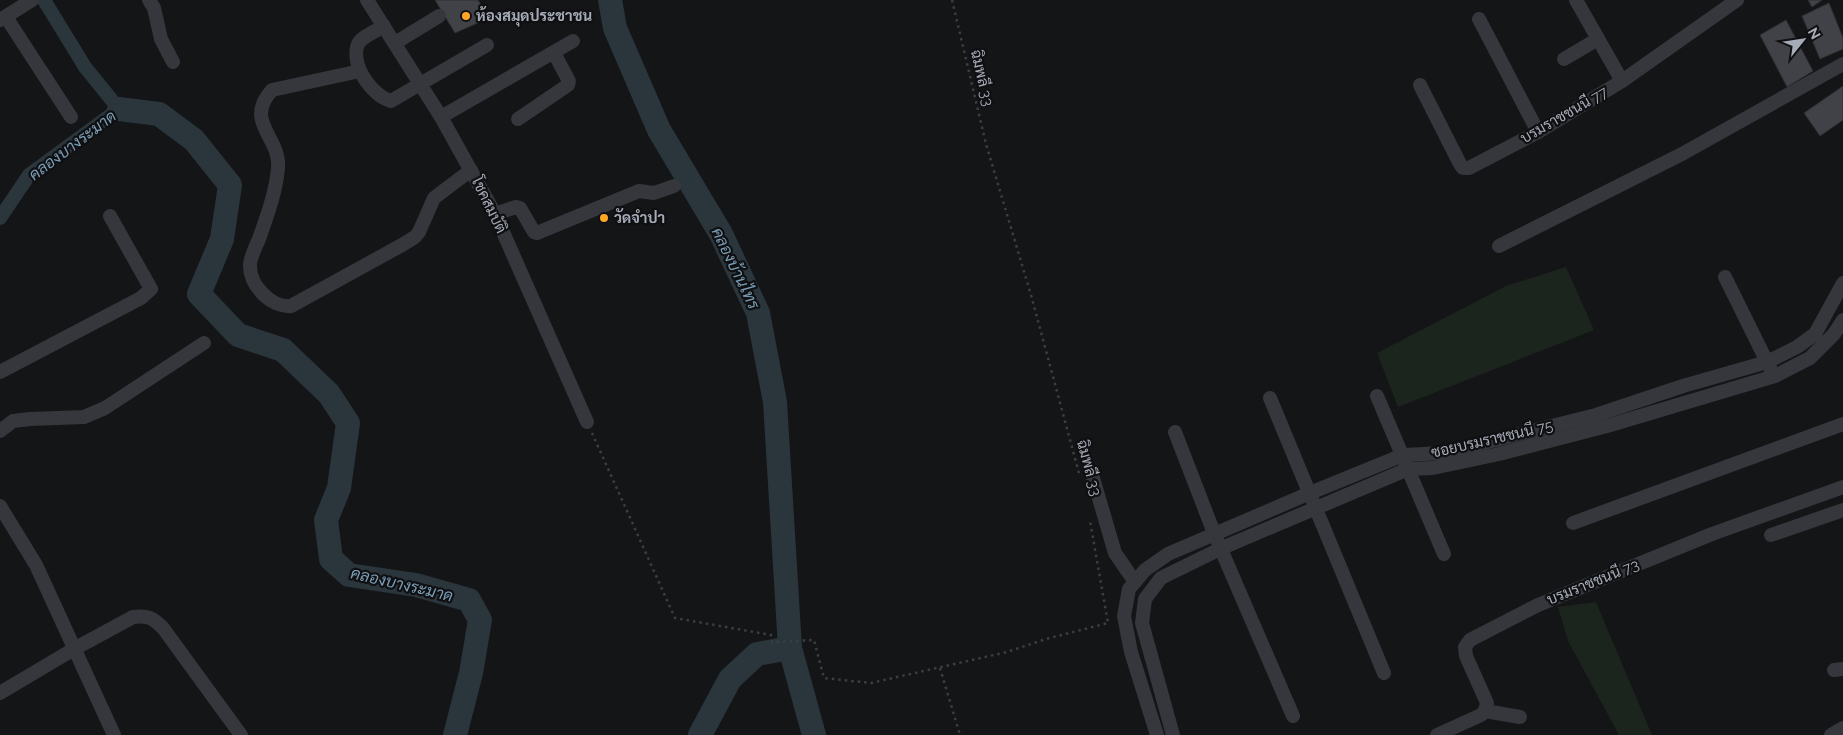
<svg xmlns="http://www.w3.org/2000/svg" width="1843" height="735" font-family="Raleway,Sarabun,sans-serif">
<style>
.green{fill:#1c251d}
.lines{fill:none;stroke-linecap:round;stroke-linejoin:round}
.canal{stroke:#2a353c;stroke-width:14}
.river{stroke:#2a353c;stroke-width:24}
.building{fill:#404247;stroke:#2e2f33}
.path{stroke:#3b3e43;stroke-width:2.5;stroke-dasharray:2.5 4;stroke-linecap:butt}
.minor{stroke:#35373c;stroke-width:14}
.poi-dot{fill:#ffa724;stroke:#101012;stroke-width:2}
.labels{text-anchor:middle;stroke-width:4.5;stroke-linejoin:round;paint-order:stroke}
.poi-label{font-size:15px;font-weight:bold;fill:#a5acb8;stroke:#101012;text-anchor:start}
.street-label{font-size:15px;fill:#a5acb8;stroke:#101012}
.water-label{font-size:16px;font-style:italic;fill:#799db6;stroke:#101012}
</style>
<rect width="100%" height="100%" fill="#141517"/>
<g class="green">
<polygon points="1566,267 1594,330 1398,407 1377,353 1506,286"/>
<polygon points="1596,602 1652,735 1619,735 1568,641 1558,607"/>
</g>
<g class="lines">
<polyline class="canal" points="0,218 29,175 119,109 85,67 44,0"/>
<g class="river">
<polyline points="610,0 615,28 659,130 721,234 758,313 775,402 790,648 814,735"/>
<polyline points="119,109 159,114 194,140 230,185 222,239 199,294 238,335 283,350 329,394 348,423 339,488 326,520 331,559 349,575 416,585 469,600 480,620 471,673 455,735"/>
<polyline points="700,735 730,679 757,654 790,648"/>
</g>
</g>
<g class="building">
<polygon points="435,0 478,0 489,18 455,33"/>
<polygon points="1808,0 1822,0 1812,7"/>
<polygon points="1829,3 1843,38 1843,49 1820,59 1802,16"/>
<polygon points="1786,20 1813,71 1787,87 1760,35"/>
<polygon points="1843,86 1843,120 1820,136 1804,113"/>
</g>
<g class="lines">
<g class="path">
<polyline points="952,0 986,144 1031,295 1080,477"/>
<polyline points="592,433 675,618 771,635 772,642 814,640 824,678 871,683 1007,652 1046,639 1108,623 1090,521"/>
<polyline points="940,668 960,735"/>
</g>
<g class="minor">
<polyline points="149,0 154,8 161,39 173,62"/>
<polyline points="367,0 441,117 495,214 587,422"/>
<polyline points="1576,0 1622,81"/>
<polyline points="6,17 71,117"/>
<polyline points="1479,19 1538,132"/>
<polyline points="0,20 32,0"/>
<path d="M384 26C377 31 362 36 358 44 350 65 372 96 391 101L487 45"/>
<polyline points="395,43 439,16"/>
<polyline points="1564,59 1598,39"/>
<path d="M360 71 272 90C243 122 281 137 278 168 276 192 267 216 259 239 256 246 251 256 250 264 249 285 271 308 291 306L402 245 415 237 419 232 434 198 471 170"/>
<polyline points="1420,85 1460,164 1463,168 1469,168 1538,132 1622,81 1737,0"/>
<polyline points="441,117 573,41"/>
<polyline points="518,119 568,85 569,81 554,53"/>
<polyline points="495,214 516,207 520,208 534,232 537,233 639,191 654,193 674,186"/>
<polyline points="1499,246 1682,154 1843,64"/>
<polyline points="1725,277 1771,370"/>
<polyline points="0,372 141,298 151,289 110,216"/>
<polyline points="1377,396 1444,554"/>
<polyline points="1270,398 1384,673"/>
<polyline points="0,431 13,421 30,419 84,417 105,408 204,343"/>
<polyline points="1175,432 1214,533 1293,716"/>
<polyline points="1093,478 1115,553 1135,582"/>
<polyline points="0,506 36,565 114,735"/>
<polyline points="1573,523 1843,424"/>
<polyline points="1771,535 1843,510"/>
<polyline points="1834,670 1843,669"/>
<path d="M0 693 74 649 133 617C148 615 153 618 163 628L241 735"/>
<polyline points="1485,711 1520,717"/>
<polyline points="1157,735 1131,652 1124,616 1129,589 1145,570 1168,554 1310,493 1403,455 1444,453 1596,415 1683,386 1767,362 1797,347 1815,334 1843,283"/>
<polyline points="1173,735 1142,623 1145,599 1161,578 1222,548 1408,469 1433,468 1499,454 1607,426 1775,376 1810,358 1834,334 1843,320"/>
<polyline points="1437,735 1481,715 1485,711 1487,703 1466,656 1465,647 1470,640 1538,605 1712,534 1843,487"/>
<polyline points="1831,735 1843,728"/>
</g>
</g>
<g class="poi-dot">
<circle cx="466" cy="16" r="5"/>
<circle cx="604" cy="218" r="5"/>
</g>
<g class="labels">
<g class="poi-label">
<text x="476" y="21">ห้องสมุดประชาชน</text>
<text x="614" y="223">วัดจำปา</text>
</g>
<g class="street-label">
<text transform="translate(982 78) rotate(77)" y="5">ฉิมพลี 33</text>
<text transform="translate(1564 115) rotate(-30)" y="5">บรมราชชนนี 77</text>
<text transform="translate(489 205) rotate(64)" y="5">โชคสมบัติ</text>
<text transform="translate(1492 439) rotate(-13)" y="5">ซอยบรมราชชนนี 75</text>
<text transform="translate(1089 468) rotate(75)" y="5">ฉิมพลี 33</text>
<text transform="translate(1593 582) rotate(-22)" y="5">บรมราชชนนี 73</text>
</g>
<g class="water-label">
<text transform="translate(72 145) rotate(-37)" y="6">คลองบางระมาด</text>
<text transform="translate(736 268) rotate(64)" y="6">คลองบ้านไทร</text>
<text transform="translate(402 584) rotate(13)" y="6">คลองบางระมาด</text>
</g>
</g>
<g transform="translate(1803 40) rotate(60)" stroke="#101012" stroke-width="4" paint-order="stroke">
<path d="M0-4L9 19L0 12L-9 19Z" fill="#a5acb8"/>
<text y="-8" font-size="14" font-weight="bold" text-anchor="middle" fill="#a5acb8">N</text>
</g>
</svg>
